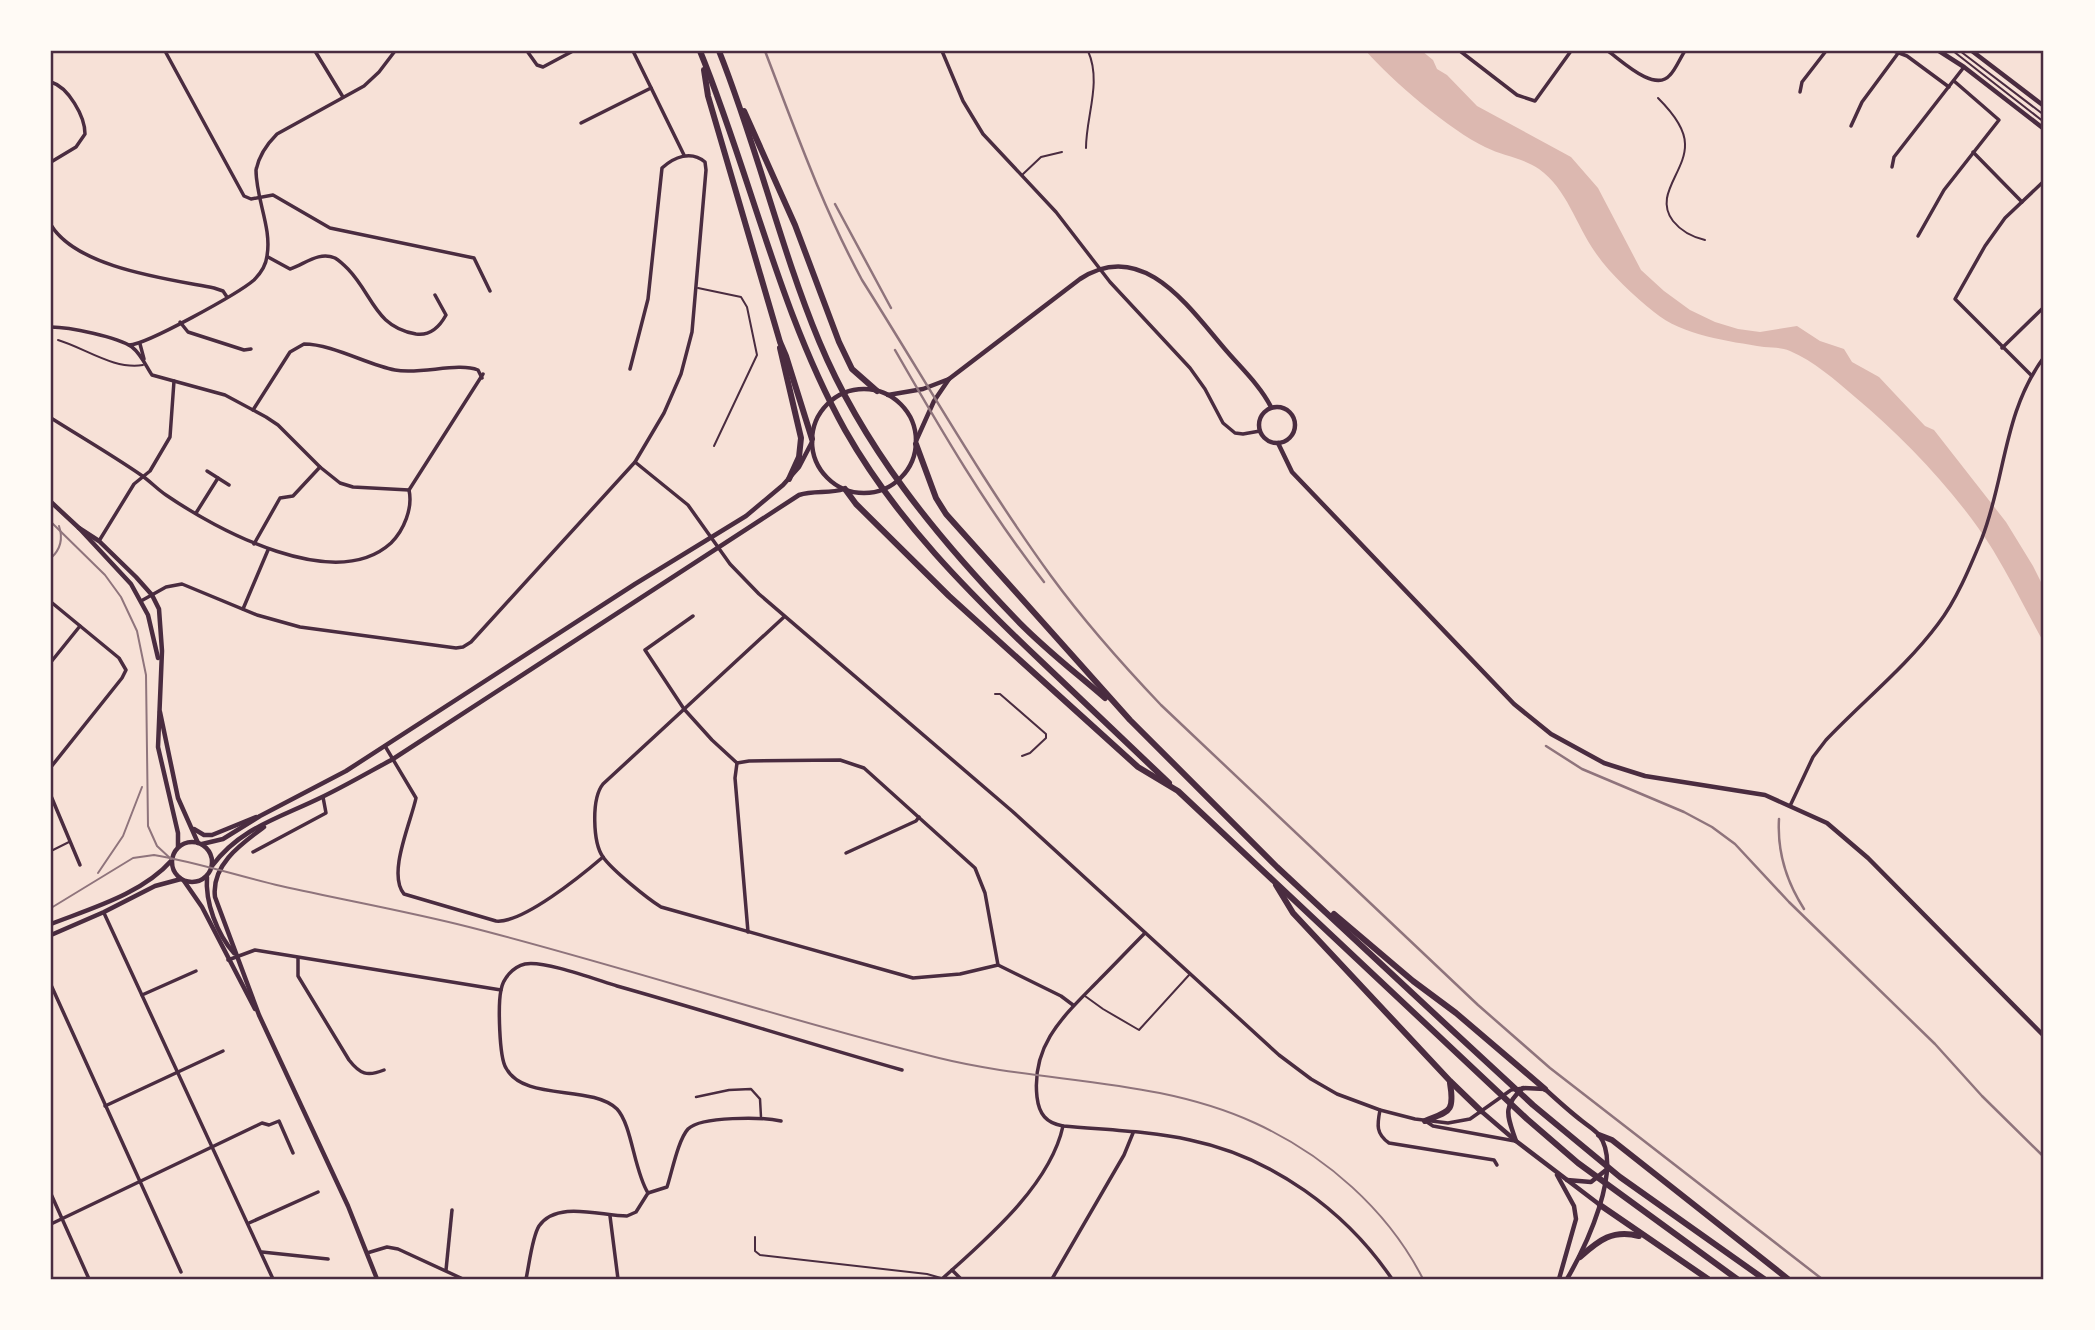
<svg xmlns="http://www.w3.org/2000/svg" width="2095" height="1330" font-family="'Source Sans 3',sans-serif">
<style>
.water{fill:#dcb8b0}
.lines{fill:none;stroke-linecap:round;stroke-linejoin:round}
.service{stroke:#4a2c40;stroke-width:2}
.pedestrian{stroke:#4a2c40;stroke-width:2.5}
.minor{stroke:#4a2c40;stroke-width:3.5}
.tertiary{stroke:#4a2c40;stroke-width:4.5}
.motorway{stroke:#4a2c40;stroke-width:6}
.tram{stroke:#8f747c;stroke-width:2}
.rail{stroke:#8f747c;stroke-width:2.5}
.neatline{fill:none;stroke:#4a2c40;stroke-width:2.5}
</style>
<rect width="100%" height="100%" fill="#f7e1d7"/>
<path class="water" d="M1366 51H1422L1433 60 1437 69 1447 75 1477 106 1571 157 1598 188 1641 270 1664 291 1690 310 1715 322 1738 329 1760 332 1797 326 1820 341 1844 349 1852 362 1879 377 1925 426 1934 430 2006 522 2033 566 2044 588V643C2027 612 2011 580 1993 550 1957 493 1905 439 1855 397 1835 380 1814 361 1790 351 1781 347 1774 348 1764 347 1728 341 1683 336 1654 312 1633 295 1610 274 1595 252 1576 225 1567 189 1539 169 1523 158 1503 156 1485 147 1451 131 1391 80 1366 51Z"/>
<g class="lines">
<g class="service">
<polyline points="1953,51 2044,122"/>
<polyline points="1960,51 2044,115"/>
<path d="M1658 98C1669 109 1685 128 1685 144 1686 172 1653 195 1673 221 1681 231 1692 237 1705 240"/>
<path d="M1086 148C1086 116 1102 82 1088 51"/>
<polyline points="1022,175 1041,157 1062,152"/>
<polyline points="698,288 741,297 747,307 757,355 714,446"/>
<path d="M58 340C85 348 114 370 143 365"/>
<polyline points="995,694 1000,694 1046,734 1046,738 1030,753 1022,756"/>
<polyline points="51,851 69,842"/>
<polyline points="1085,996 1103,1009 1139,1030 1189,975"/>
<polyline points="755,1237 755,1251 760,1255 927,1274 941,1278"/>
</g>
<polyline class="pedestrian" points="696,1097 729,1090 751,1089 760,1099 761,1117"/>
<g class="minor">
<polyline points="165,51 244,196 251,199 273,195 330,228 474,258 490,291"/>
<polyline points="315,51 343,97"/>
<polyline points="527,51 537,65 543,67 573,51"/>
<polyline points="633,51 684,155"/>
<polyline points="942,51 963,101 983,134 1056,212 1110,282 1190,368 1205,389 1223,423 1235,433 1243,434 1260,431"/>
<polyline points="1460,51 1517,95 1535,101 1571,51"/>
<path d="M1608 51C1622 61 1655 93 1670 75 1676 69 1680 58 1685 51"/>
<polyline points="1894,51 1907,56 1949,87"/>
<path d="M51 82C68 87 85 116 85 134L76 147 51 162"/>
<polyline points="1800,92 1802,82 1826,51"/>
<polyline points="581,123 651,88"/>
<polyline points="1851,126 1862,102 1899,52"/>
<polyline points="1973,152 2022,202"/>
<polyline points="1892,167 1894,157 1964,67"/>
<path d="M51 225C77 268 168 279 214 288L223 291 227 297"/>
<polyline points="1918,236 1944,190 1999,120 1954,81"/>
<path d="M268 257 290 269C305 264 319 251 335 258 340 261 344 265 348 269 373 295 375 327 416 334 430 336 440 326 446 315L435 295"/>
<polyline points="180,322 188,332 244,350 251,349"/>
<path d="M51 327C69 327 118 337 132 347 141 354 146 366 152 375L225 395 266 417 278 425 320 467 340 483 353 487 409 490 483 374"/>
<polyline points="140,344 144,359"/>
<path d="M129 345C146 345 239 293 254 280 260 274 266 265 267 256 272 228 256 199 256 170 259 155 267 144 277 134L364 86 379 72 395 51"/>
<polyline points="2002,348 2044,307"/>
<polyline points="2031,375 1955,299 1985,246 2005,218 2044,181"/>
<path d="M253 410 290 352 304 344C332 344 368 365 395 370 420 375 458 362 478 370L482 378"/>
<path d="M51 418C81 437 112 455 141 475 150 481 157 489 166 495 217 530 335 594 391 543 404 530 413 508 409 490"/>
<polyline points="635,462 688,505 730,564 759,594 1012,811 1279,1055 1311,1079 1337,1094 1380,1110 1415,1119 1448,1123 1470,1119 1511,1090 1523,1088"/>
<polyline points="207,471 218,478"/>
<polyline points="196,513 218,478 229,485"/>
<polyline points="99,541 134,484 150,471 170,437 174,381"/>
<polyline points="254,544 280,498 293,496 320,467"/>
<path d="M141 601 166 587 182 584 257 615 300 627 456 648 463 647 471 642 635 462 664 413 681 374 692 332 706 170 705 162C691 150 674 157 662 168L648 299 630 369"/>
<polyline points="51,602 119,658 126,670 122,678 51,767"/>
<polyline points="243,609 268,550"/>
<polyline points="693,616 645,650 684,709 712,740 737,763 749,761 840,760 864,768 975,868 985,893 998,965 1061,996 1073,1005"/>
<path d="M784 617 603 784C591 799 593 843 603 857 612 870 648 899 661 907L913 978 960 974 998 965"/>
<polyline points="51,662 80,626"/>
<path d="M385 746 416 798C411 822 387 874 404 894L496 921C522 924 582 875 603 857"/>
<polyline points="737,763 735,778 748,932"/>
<polyline points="51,796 80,865"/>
<path d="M1790 806 1813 757 1826 740C1863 701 1906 667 1938 624 1957 599 1970 567 1982 538 2006 476 2003 413 2044 357"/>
<polyline points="253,852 326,813 323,797"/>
<polyline points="846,853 916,821 919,817"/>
<polyline points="104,913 273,1279"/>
<path d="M1145 933C1130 948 1115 964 1100 979 1066 1014 1031 1043 1037 1097 1039 1114 1046 1123 1063 1126 1105 1130 1149 1131 1190 1140 1272 1157 1346 1211 1392 1279"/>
<path d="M298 958V976L349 1060C360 1074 367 1077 384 1070"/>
<polyline points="228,960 255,950 501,990"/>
<polyline points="51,985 181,1272"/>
<polyline points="142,995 196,971"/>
<polyline points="105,1106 223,1051"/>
<path d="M1380 1110C1377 1125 1376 1134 1389 1143L1494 1160 1497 1165"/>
<polyline points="1427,1122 1433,1126 1515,1141"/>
<path d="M648 1193C634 1171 632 1125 617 1109 591 1084 524 1102 506 1068 499 1057 498 1004 501 990 503 978 513 967 525 964 544 960 597 980 617 986 713 1013 807 1043 902 1070"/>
<path d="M648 1193 667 1187C672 1172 678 1140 688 1129 701 1116 763 1117 781 1121"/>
<polyline points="51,1194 89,1279"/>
<polyline points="610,1216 618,1279"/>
<polyline points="249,1223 318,1192"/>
<polyline points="51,1224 262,1123 269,1125 279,1121 293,1153"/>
<polyline points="262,1252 328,1259"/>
<polyline points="367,1253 387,1247 398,1249 463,1279"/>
<polyline points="446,1270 452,1210"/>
<polyline points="952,1270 961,1279"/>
<path d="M526 1279C529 1266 532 1237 539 1226 557 1200 601 1216 627 1216L636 1212 648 1193"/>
<path d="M942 1279C985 1240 1050 1186 1063 1126"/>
<polyline points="1052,1279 1124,1155 1133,1133"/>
</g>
<g class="tertiary">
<polyline points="1939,51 1964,67 2044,129"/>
<polyline points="1972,51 2044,106"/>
<circle cx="864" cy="441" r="52"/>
<path d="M888 395 923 389 949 379 1080 279C1142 238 1188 306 1224 348 1240 367 1260 385 1271 407"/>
<circle cx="1277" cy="425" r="18"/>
<polyline points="916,441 934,401 949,379"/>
<polyline points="1278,443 1292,472 1514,704 1551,734 1604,763 1645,776 1765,795 1827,823 1868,858 2044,1036"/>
<polyline points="51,502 79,528 131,584 148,615 158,658"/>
<polyline points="79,528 99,541 136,577 152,595 159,609 162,651 158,747 178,833 178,847"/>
<polyline points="160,712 178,798 198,843"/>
<path d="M264 827C241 844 211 865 215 897L259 1015 348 1206 377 1279"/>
<polyline points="194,829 204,835 212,835 256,817"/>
<circle cx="192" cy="862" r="20"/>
<polyline points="202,844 223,839 260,816 346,771 635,584 746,516 783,485 799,467 812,442"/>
<path d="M212 866C240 828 279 818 320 798 345 786 369 772 393 759L799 495C814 490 830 494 844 489"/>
<path d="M207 877C205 902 217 934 234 953"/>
<polyline points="184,881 202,907 255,1009"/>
<path d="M51 924C92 908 142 894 172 860"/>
<polyline points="51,935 104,912 155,886 181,879"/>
<polyline points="1481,1111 1516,1141 1600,1205"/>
<path d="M1516 1141C1508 1117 1501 1107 1523 1088L1545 1089C1557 1100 1569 1111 1582 1121 1587 1125 1595 1130 1599 1135 1624 1168 1585 1248 1567 1279"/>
<polyline points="1557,1175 1574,1206 1576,1219 1559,1279"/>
<polyline points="1567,1180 1591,1182 1606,1170"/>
</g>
<g class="motorway">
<path d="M700 51C751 176 779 311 845 430 896 520 968 592 1043 663 1085 703 1127 743 1169 783"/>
<path d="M719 51C757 146 780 247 819 341 863 447 936 536 1014 617 1041 646 1075 672 1105 698"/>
<polyline points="704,70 708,96 780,342 786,356 812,439"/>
<polyline points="744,111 795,225 839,342 852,369 877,391"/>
<polyline points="780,348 801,438 799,457 789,479"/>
<polyline points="916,444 936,498 946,514 1130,720 1277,867 1453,1031 1533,1105 1620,1177 1764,1279"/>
<polyline points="845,489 856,504 949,596 1138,767 1178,791 1527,1119 1578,1163 1737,1279"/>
<polyline points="1276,885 1293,913 1450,1081 1481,1111"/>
<polyline points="1334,914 1413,981 1456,1013 1545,1089"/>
<path d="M1425 1121C1449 1111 1455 1113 1450 1083"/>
<polyline points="1599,1135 1612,1140 1788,1279"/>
<polyline points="1600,1205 1708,1279"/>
<path d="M1580 1257C1599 1240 1613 1229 1639 1236"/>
</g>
<g class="tram">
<polyline points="51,522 105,575 121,597 137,631 146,675 148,826 157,846 171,859"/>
<path d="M51 558C61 549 63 538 59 526"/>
<polyline points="98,873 123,836 142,787"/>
<path d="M51 908 133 858 154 855C196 862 238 876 281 886 343 900 406 911 469 927 626 967 781 1019 939 1058 1044 1084 1155 1077 1255 1123 1325 1155 1388 1210 1423 1279"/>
</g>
<g class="rail">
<path d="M765 51C795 129 822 206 862 280 924 378 982 481 1051 576 1084 621 1122 664 1161 705L1478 1005 1550 1068 1822 1279"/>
<polyline points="835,204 891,308"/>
<path d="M895 350C941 430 987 509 1044 582"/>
<polyline points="1546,746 1582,769 1684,812 1712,827 1735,844 1789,902 1935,1044 1982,1096 2044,1157"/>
<path d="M1779 819C1777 852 1786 881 1804 909"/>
</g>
</g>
<rect width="2095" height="1330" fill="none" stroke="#fffaf5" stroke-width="105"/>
<rect x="52" y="52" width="1990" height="1226" class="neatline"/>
</svg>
